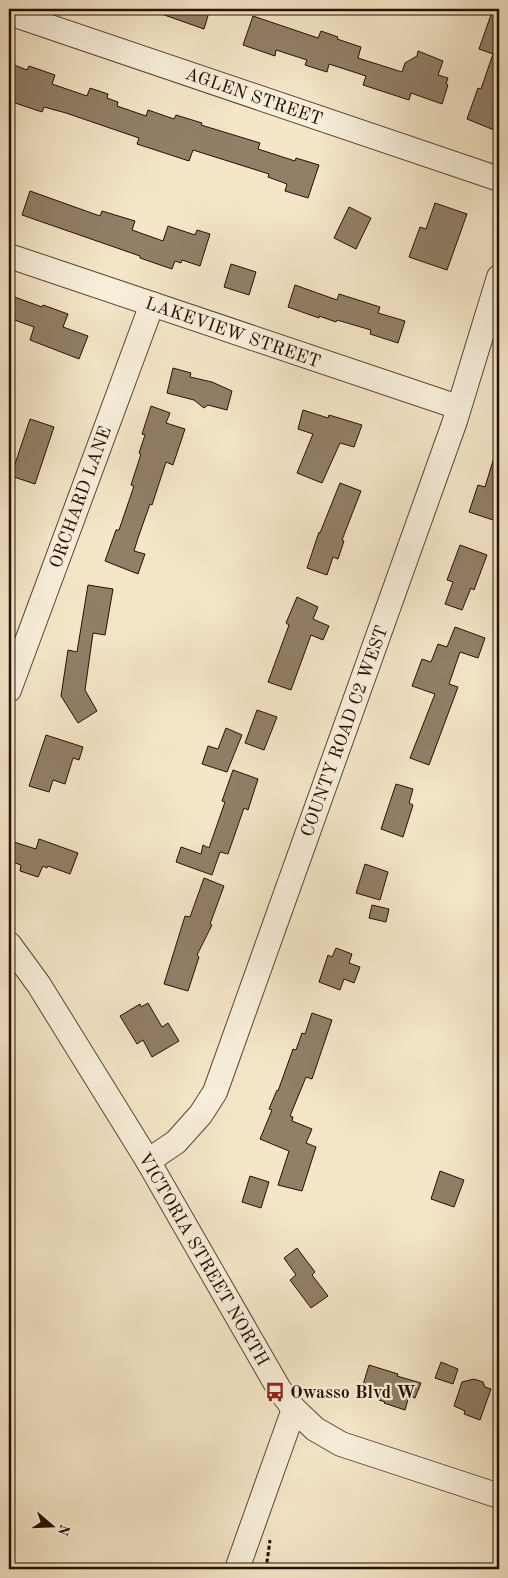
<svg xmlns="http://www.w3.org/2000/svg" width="508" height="1578" font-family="'Old Standard TT',serif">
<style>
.building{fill:#917f68;stroke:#260f02}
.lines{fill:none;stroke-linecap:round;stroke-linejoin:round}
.minor-casing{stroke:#5a4533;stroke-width:26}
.path{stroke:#260f02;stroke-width:3;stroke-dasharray:4 2.5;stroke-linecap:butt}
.minor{stroke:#f8efdb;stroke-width:24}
.labels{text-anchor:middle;stroke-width:4.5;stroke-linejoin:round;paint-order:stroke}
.street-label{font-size:18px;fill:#260f02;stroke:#f8efdb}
.poi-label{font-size:18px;font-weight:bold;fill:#260f02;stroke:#f8efdb;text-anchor:start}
</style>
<rect width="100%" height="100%" fill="#f4e6c7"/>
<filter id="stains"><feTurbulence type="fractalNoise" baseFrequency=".004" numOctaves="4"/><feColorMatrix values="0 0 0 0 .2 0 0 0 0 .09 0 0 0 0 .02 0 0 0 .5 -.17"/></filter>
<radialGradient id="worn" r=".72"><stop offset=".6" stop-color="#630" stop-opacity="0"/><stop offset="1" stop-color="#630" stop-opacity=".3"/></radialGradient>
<g class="building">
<polygon points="154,9 210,9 204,29 153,11"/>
<polygon points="493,9 499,9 499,132 467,119 478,88 481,89 493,54 479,49"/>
<polygon points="253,16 318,38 321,31 338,37 337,39 361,47 358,58 402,72 405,63 417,56 418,51 443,61 438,75 448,78 446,84 448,85 442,104 411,93 409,100 363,85 366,76 329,64 327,72 305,65 307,60 276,50 275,56 243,45"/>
<polygon points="9,63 27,70 29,66 55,75 52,84 87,96 90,88 108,94 107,98 118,102 117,106 146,116 148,110 174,119 176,115 202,123 201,125 260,143 258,149 295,161 296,158 319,165 308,198 285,191 287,184 268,177 269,174 193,150 189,161 137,144 139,138 66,113 44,107 42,112 9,101"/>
<polygon points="30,191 100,216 102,211 135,221 132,230 163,241 168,226 195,235 197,230 210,234 200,266 182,260 181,263 175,261 172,269 140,258 140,256 22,215"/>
<polygon points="435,203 467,214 447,270 409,257 420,227 426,229"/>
<polygon points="349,207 371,218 356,249 334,238"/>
<polygon points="231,264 256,272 249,295 224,287"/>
<polygon points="295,285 337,300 339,294 380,307 378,313 405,321 398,343 370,334 371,330 337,320 336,322 319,316 319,318 288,307"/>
<polygon points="9,295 42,307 43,305 68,314 63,327 88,336 79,359 30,340 34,327 9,318"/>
<polygon points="173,368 191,373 190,377 212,382 232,391 227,410 208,405 204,408 194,400 167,393"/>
<polygon points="151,406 170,413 166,423 185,429 173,465 166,462 152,505 150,504 138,538 134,551 145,554 138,574 105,561 116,530 119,530 134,486 131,485 141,454 139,453 145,435 142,434"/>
<polygon points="303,410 328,418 329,415 362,425 354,447 340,443 322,483 297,473 313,434 298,429"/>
<polygon points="30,419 54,427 35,484 11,476"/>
<polygon points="496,451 499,451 499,522 469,512 478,485 485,487"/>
<polygon points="340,483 361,491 342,540 344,541 338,559 333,557 327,575 307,568 319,532 320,533"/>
<polygon points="460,545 487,555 474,590 471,588 462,610 445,604 453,582 447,580"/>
<polygon points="88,585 113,589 105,635 93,633 85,690 97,711 78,723 61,696 68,650 77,652"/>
<polygon points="297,597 318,607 313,619 329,626 323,640 311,635 291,690 268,682 289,625 286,623"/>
<polygon points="455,627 485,638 478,658 460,652 449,684 458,687 429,765 410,758 435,694 412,686 422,659 431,662 438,644 447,647"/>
<polygon points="257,710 277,717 264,750 245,743"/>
<polygon points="226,728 242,735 227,772 202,764 208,746 218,749"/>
<polygon points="46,735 83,747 79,760 73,758 65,784 53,780 49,792 29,786"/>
<polygon points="233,770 258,779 248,810 244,808 228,854 220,852 212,875 176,862 181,847 201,854 203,845 209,848 225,802 222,801"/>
<polygon points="396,784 413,789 409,803 413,805 403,837 381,829"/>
<polygon points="39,839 78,853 70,874 48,866 47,868 43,866 38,877 20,871 21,865 9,861 14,842 36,849"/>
<polygon points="365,864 388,872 380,900 356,893"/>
<polygon points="204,878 224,886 210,924 212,925 197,955 199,957 188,991 164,984 185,916 190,917"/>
<polygon points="372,905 389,909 386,922 369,918"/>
<polygon points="336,948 352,954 349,963 360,967 354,983 344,979 340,990 319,982 328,955 332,957"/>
<polygon points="148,1003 162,1027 168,1023 179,1041 152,1057 143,1040 137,1044 120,1016 140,1004 141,1007"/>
<polygon points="312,1013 332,1020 312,1079 306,1077 290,1116 293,1117 292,1121 312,1129 306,1143 316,1147 302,1191 278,1185 289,1151 260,1139 272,1110 269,1109 277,1090 278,1091 293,1049 296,1050 302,1033 305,1034"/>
<polygon points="440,1171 464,1180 454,1207 431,1199"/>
<polygon points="250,1176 269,1182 261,1208 242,1202"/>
<polygon points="297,1248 315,1272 312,1275 328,1296 311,1308 290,1280 296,1275 284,1258"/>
<polygon points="441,1362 458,1369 453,1384 435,1378"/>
<polygon points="369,1365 398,1374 397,1376 421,1383 415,1398 409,1396 405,1410 384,1403 385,1402 379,1400 381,1394 362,1388"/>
<polygon points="474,1379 483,1382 485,1387 491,1389 480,1420 464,1414 465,1411 454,1406 462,1382"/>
</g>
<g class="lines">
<defs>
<g id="minor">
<polyline points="9,13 499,179"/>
<polyline points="9,256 458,407"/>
<polyline points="9,690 152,304"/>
<polyline points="9,944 39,985 148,1161 279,1389 294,1409 315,1429 341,1444 499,1496"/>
<polyline points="148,1161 176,1142 201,1114 215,1092 455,421 499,277"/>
<polyline points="237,1569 294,1409"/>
</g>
</defs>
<use href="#minor" class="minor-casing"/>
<polyline class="path" points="266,1569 270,1540"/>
<use href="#minor" class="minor"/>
</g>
<defs>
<symbol id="bus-bare" viewBox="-9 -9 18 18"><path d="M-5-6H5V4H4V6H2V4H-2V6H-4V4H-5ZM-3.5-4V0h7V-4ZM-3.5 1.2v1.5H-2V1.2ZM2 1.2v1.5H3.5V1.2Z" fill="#8f2418" stroke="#f8efdb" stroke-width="2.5" paint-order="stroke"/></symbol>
</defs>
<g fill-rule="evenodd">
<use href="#bus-bare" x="261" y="1378" width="28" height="28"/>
</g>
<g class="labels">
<g class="street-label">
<text transform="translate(254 96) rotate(19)" y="6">AGLEN STREET</text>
<text transform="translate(233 332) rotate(19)" y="6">LAKEVIEW STREET</text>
<text transform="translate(80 497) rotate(-70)" y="6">ORCHARD LANE</text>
<text transform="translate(344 731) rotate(-70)" y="6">COUNTY ROAD C2 WEST</text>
<text transform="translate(204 1259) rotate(60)" y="6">VICTORIA STREET NORTH</text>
</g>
<g class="poi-label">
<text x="290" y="1398">Owasso Blvd W</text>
</g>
</g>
<rect width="508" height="1578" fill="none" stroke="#f4e6c7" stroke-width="30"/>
<rect x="10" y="10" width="488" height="1558" fill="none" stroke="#260f02" stroke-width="2.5"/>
<rect x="15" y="15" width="478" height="1548" fill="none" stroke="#260f02"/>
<g transform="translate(52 1526) rotate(109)" stroke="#f8efdb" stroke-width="4" paint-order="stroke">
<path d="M0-4L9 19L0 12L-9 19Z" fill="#260f02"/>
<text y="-8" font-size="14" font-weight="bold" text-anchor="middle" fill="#260f02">N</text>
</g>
<rect width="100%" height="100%" filter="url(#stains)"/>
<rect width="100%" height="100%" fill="url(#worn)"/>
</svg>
